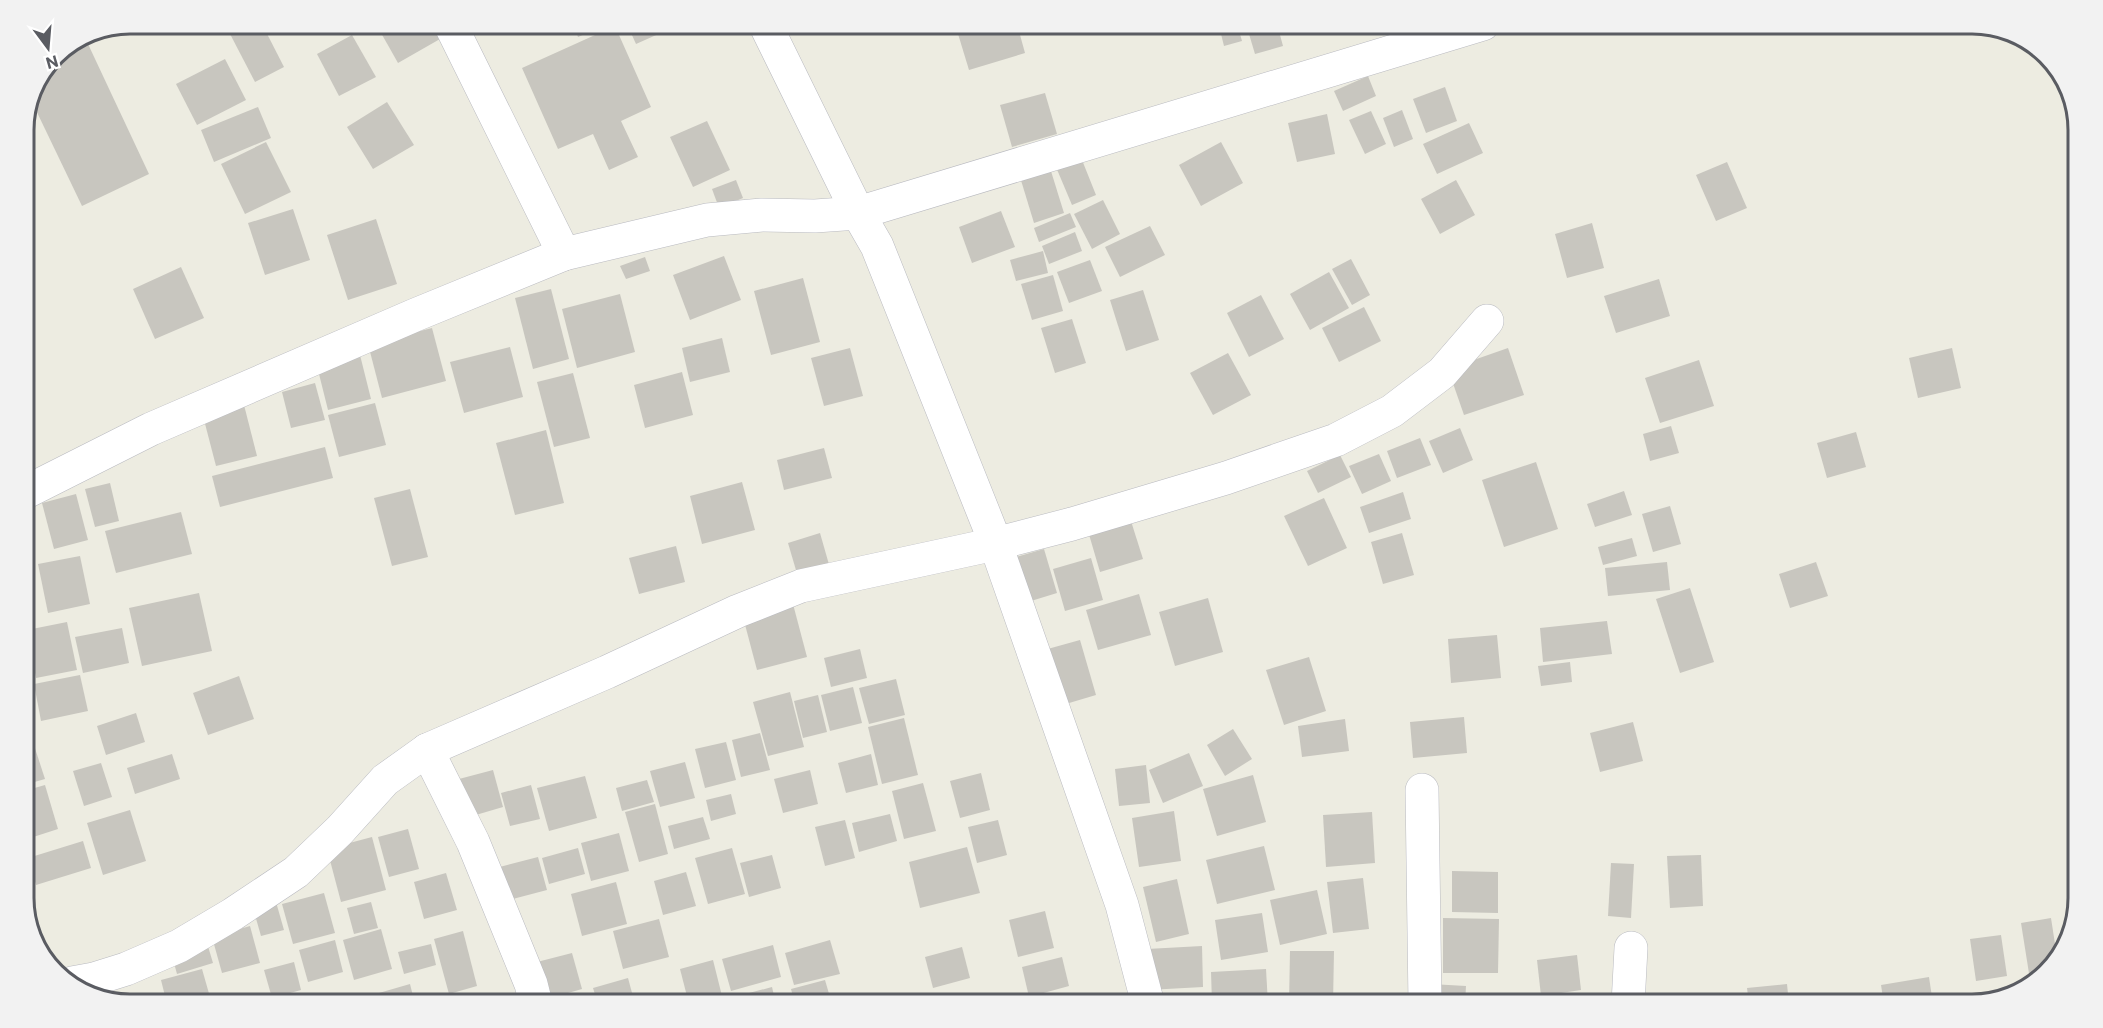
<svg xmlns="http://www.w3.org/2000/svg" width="2103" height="1028" font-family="Commissioner,sans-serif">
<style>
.building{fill:#c8c6bf}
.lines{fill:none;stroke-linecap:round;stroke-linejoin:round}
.minor-casing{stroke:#b9bac0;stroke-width:34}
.minor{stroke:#fff;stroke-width:33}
.rim{fill:none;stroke:#5a5c62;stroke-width:3}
</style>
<rect width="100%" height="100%" fill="#edece1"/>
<g class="building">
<polygon points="246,24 262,24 284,67 255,82 229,32"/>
<polygon points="376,24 432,24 440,39 398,63"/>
<polygon points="573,24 609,24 578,37"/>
<polygon points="627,24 681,24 636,44"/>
<polygon points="955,24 1017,24 1025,53 969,70"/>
<polygon points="1227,24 1237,24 1242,41 1224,46 1219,26"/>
<polygon points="1246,24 1277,24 1283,46 1255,54"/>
<polygon points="615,26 651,107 621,121 638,157 609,170 593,134 558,149 522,68"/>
<polygon points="352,35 376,77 339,96 317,54"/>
<polygon points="88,44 149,174 82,206 33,104 53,60"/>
<polygon points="225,59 246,100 197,125 176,84"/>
<polygon points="1368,76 1376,96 1343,111 1334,91"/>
<polygon points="1445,87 1457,121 1426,133 1413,99"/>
<polygon points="1045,93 1057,134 1012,147 1000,105"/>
<polygon points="387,102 414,145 373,169 347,127"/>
<polygon points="258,107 271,138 214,162 201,130"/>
<polygon points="1402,110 1413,139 1394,147 1383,118"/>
<polygon points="1371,111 1386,144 1365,154 1349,120"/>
<polygon points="1327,114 1335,154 1297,162 1288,123"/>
<polygon points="707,121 730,170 693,187 670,137"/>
<polygon points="1469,123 1483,153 1437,174 1423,144"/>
<polygon points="266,142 291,192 245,214 221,164"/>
<polygon points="1221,142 1243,183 1201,206 1179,165"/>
<polygon points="1078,150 1096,195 1072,205 1053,160"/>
<polygon points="1727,162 1747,208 1716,221 1696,175"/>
<polygon points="1050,168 1064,213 1034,223 1020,177"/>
<polygon points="736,180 743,198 719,208 712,189"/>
<polygon points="1456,180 1475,215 1440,234 1421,199"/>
<polygon points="1103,200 1120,234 1092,249 1074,214"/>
<polygon points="293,209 310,260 265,275 248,223"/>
<polygon points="1001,211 1015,247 972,263 959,227"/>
<polygon points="1070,213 1076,227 1039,242 1034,228"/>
<polygon points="376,219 397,284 348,300 327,235"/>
<polygon points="1592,223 1604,268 1567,278 1555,234"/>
<polygon points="1150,226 1165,255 1120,277 1105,247"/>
<polygon points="1075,232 1082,251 1049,264 1042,246"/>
<polygon points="1043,251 1048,273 1016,281 1010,260"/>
<polygon points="724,256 741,300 690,320 673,275"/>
<polygon points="645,257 650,271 626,279 620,266"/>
<polygon points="1351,259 1370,295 1352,305 1332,269"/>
<polygon points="1090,260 1102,291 1069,303 1057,272"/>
<polygon points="181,267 204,318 155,339 133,289"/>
<polygon points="1329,272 1349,308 1310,330 1290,294"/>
<polygon points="1053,275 1063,311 1032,320 1021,284"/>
<polygon points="803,278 820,342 771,355 754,291"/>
<polygon points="1659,279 1670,316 1616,333 1604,296"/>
<polygon points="551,289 569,359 533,369 515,298"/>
<polygon points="1143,290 1159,340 1126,351 1110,300"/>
<polygon points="620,294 635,352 577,368 562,309"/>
<polygon points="1261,295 1284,339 1249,357 1227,313"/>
<polygon points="1364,307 1381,341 1339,362 1322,328"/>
<polygon points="1072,319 1086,363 1055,373 1041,328"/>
<polygon points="432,328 446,381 382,398 368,344"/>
<polygon points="722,338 730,372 690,382 682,348"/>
<polygon points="510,347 523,397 464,413 450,362"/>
<polygon points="850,348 863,396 824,406 811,358"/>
<polygon points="1508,348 1524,395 1464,415 1448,369"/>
<polygon points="1952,348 1961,388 1918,398 1909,358"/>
<polygon points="359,351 371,399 328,410 316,362"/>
<polygon points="1228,353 1251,395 1213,415 1190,373"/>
<polygon points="1699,360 1714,406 1660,423 1645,378"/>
<polygon points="682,372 693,415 645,428 634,385"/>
<polygon points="573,373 590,438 554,447 537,382"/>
<polygon points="315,383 325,420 291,428 282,392"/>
<polygon points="375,403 386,445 339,457 328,415"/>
<polygon points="244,405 257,456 216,466 203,416"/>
<polygon points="1671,426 1679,453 1650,461 1643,434"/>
<polygon points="1460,428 1473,460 1443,473 1429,441"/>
<polygon points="546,430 564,503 515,515 496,443"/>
<polygon points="1856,432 1866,467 1827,478 1817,443"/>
<polygon points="1420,438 1431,465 1397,478 1387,451"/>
<polygon points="325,447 333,478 220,507 212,476"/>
<polygon points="824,448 832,478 784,490 777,460"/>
<polygon points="1379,454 1391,481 1362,494 1349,466"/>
<polygon points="1340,455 1351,477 1318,493 1307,471"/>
<polygon points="1536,462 1558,529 1504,547 1482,480"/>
<polygon points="742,482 755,530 702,544 690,496"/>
<polygon points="110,483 119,521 95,527 85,489"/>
<polygon points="410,489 428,557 392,566 374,498"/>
<polygon points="1624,491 1632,515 1595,527 1587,504"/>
<polygon points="1403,492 1411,519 1369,533 1360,507"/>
<polygon points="76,494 88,540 54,549 42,503"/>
<polygon points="1324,498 1347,548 1308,566 1284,516"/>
<polygon points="1670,506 1681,544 1653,552 1642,514"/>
<polygon points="181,512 192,554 116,573 105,531"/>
<polygon points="1130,518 1143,559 1100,572 1088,531"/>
<polygon points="820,533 830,568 798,577 788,543"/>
<polygon points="1402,533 1414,575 1383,584 1371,542"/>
<polygon points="1632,538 1637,556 1603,565 1598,547"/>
<polygon points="676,546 685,582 639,594 629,558"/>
<polygon points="1044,549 1057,593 1018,605 1005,560"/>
<polygon points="80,556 90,604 48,613 38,564"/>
<polygon points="1091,558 1103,600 1065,611 1053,569"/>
<polygon points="1667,562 1670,590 1608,596 1605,568"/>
<polygon points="1816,562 1828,596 1790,608 1779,574"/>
<polygon points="24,563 34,606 24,608"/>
<polygon points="1690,588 1714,662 1680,673 1656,599"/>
<polygon points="199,593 212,651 142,666 129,608"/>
<polygon points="1139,594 1151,635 1098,650 1086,610"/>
<polygon points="1208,598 1223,652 1175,666 1159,612"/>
<polygon points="793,604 807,657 757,670 743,617"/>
<polygon points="1607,621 1612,654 1543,662 1540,628"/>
<polygon points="67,622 77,670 36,678 27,630"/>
<polygon points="122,628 129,663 83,673 75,637"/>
<polygon points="1497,635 1501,678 1451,683 1448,639"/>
<polygon points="1080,640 1096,695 1059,706 1044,650"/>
<polygon points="25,648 32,683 24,685 24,649"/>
<polygon points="860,649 867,678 831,687 824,658"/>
<polygon points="1309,657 1326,711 1284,725 1266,670"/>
<polygon points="1570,662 1572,682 1541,686 1538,666"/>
<polygon points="80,675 88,711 41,721 34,684"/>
<polygon points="239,676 254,719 208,735 193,693"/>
<polygon points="896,679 905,715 869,724 859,688"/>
<polygon points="853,687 862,723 830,731 821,695"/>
<polygon points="790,692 804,747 768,756 753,702"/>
<polygon points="818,695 827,732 803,738 794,701"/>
<polygon points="136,713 145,742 106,755 97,726"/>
<polygon points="1464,717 1467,753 1413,758 1410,722"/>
<polygon points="904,718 918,775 882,784 868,727"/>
<polygon points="1345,719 1349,751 1302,757 1298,726"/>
<polygon points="1633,722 1643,761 1600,772 1590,733"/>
<polygon points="1233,729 1252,759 1225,776 1207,745"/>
<polygon points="760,733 770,770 741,777 732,740"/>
<polygon points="31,736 45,779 24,785 24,739"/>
<polygon points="726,742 736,780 705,788 695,749"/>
<polygon points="1189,753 1203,786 1163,803 1149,770"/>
<polygon points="172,754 180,779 135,794 127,768"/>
<polygon points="871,754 878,785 846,793 838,763"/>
<polygon points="685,762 695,798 660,807 650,771"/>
<polygon points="101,763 112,797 84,806 73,771"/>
<polygon points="1146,765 1150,803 1119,806 1115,769"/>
<polygon points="493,770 503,807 469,817 459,779"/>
<polygon points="810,770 818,804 783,813 774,779"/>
<polygon points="981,773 990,810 960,818 950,781"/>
<polygon points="1253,775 1266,822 1217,836 1203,789"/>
<polygon points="585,776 597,818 549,831 537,788"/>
<polygon points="647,780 654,802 622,811 616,788"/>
<polygon points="923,783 936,831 904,839 892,791"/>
<polygon points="45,785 58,829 24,840 24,791"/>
<polygon points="531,785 540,819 510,826 501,793"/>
<polygon points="731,794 736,814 711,821 706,800"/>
<polygon points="655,804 668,854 639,862 625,812"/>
<polygon points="130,810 146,861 103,875 87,823"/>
<polygon points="1174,811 1181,861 1139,867 1132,818"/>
<polygon points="1372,812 1375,863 1326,867 1323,815"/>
<polygon points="890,814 897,841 859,852 852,823"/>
<polygon points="703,817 710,839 674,849 668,826"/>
<polygon points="845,820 855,858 825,866 815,827"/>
<polygon points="998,820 1007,855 977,863 968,827"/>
<polygon points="408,829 419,869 389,877 378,837"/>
<polygon points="619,833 629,871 591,881 581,843"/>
<polygon points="372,837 386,890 341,902 327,849"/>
<polygon points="83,841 91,868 36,885 28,858"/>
<polygon points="1264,846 1275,890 1217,904 1206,860"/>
<polygon points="967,847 980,893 920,908 909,862"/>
<polygon points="578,848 585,874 549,884 542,858"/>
<polygon points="732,848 745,894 708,904 695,858"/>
<polygon points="772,855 781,888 749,897 740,863"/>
<polygon points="1701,855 1703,906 1670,908 1667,856"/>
<polygon points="538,857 547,890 505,901 496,868"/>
<polygon points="1611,863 1634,864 1631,918 1608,916"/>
<polygon points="1452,871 1498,872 1498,913 1452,912"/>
<polygon points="686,872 696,906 663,915 654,881"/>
<polygon points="446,873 457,910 424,919 414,882"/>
<polygon points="1363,878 1369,929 1333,933 1327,882"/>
<polygon points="1177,879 1189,934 1156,942 1143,887"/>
<polygon points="616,882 627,924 582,936 571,894"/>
<polygon points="1317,890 1327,934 1280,945 1270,900"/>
<polygon points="324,893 335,933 293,944 282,904"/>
<polygon points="276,902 284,930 261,936 253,908"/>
<polygon points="371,902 378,928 354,934 347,908"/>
<polygon points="1045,911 1054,948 1018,957 1009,920"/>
<polygon points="1262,913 1268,952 1221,960 1215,920"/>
<polygon points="1443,918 1499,919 1498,973 1443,973"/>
<polygon points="2051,918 2057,957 2031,986 2021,923"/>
<polygon points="659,919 669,957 623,969 613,931"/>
<polygon points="250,926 260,963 222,973 212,937"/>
<polygon points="381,929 392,969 354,980 343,940"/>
<polygon points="463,931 477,986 449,994 434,939"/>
<polygon points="2001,935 2007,976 1976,981 1970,939"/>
<polygon points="335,940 343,972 308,982 299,950"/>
<polygon points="830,940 840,974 794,985 785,953"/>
<polygon points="207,943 213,963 177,974 171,952"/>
<polygon points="431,944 436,965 404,974 398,952"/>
<polygon points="773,945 781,977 731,991 722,959"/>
<polygon points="1202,946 1203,987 1148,990 1147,949"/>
<polygon points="962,947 970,978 933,988 925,957"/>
<polygon points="1290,951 1334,951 1333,1004 1289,1004"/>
<polygon points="572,953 582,989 547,999 537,962"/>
<polygon points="1577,955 1581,990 1541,996 1537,960"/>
<polygon points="1062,957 1069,986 1029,997 1022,967"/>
<polygon points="713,960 724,1004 689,1004 680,969"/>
<polygon points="294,962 301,990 272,998 264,970"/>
<polygon points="202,969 212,1004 167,1004 161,980"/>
<polygon points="1266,969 1268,1004 1212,1004 1211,972"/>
<polygon points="1929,977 1933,1004 1884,1004 1881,985"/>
<polygon points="628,978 635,1004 598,1004 593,988"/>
<polygon points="825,980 832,1004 795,1004 791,989"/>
<polygon points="410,984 415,1004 374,1004 372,995"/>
<polygon points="1431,984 1466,986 1465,1004 1430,1004"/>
<polygon points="1787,984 1789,1004 1749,1004 1747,988"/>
<polygon points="772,987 776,1004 736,1004 734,997"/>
<polygon points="365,993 368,1004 325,1004 325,1003"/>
<polygon points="591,996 593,1004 563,1004 563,1003"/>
</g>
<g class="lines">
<defs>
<g id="minor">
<polyline points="450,24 564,254"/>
<polyline points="765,24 858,213 1483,24"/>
<polyline points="24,493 151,429 415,315 564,254 707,220 762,215 815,216 858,213 877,246 992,534 1122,905 1148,1004"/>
<polyline points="427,750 473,842 531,984 536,1004"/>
<polyline points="1422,790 1425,1004"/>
<polyline points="72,983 94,979 126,969 179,946 233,914 296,872 340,830 385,780 427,750 607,672 738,611 801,586 995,544 1072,524 1226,478 1336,440 1392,411 1442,373 1487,321"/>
<polyline points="1628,1004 1631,948"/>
</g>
</defs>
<use href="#minor" class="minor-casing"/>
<use href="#minor" class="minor"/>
</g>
<path d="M0 0H2103V1028H0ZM130 34H1972A96 96 0 0 1 2068 130V898A96 96 0 0 1 1972 994H130A96 96 0 0 1 34 898V130A96 96 0 0 1 130 34Z" fill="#f2f2f2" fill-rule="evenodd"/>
<path class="rim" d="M130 34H1972A96 96 0 0 1 2068 130V898A96 96 0 0 1 1972 994H130A96 96 0 0 1 34 898V130A96 96 0 0 1 130 34Z"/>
<g transform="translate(48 48) rotate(164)" stroke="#ffffff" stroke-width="4.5" paint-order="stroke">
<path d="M0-4.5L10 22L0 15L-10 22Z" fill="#5a5c62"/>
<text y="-9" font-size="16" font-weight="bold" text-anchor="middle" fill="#5a5c62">N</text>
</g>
</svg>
